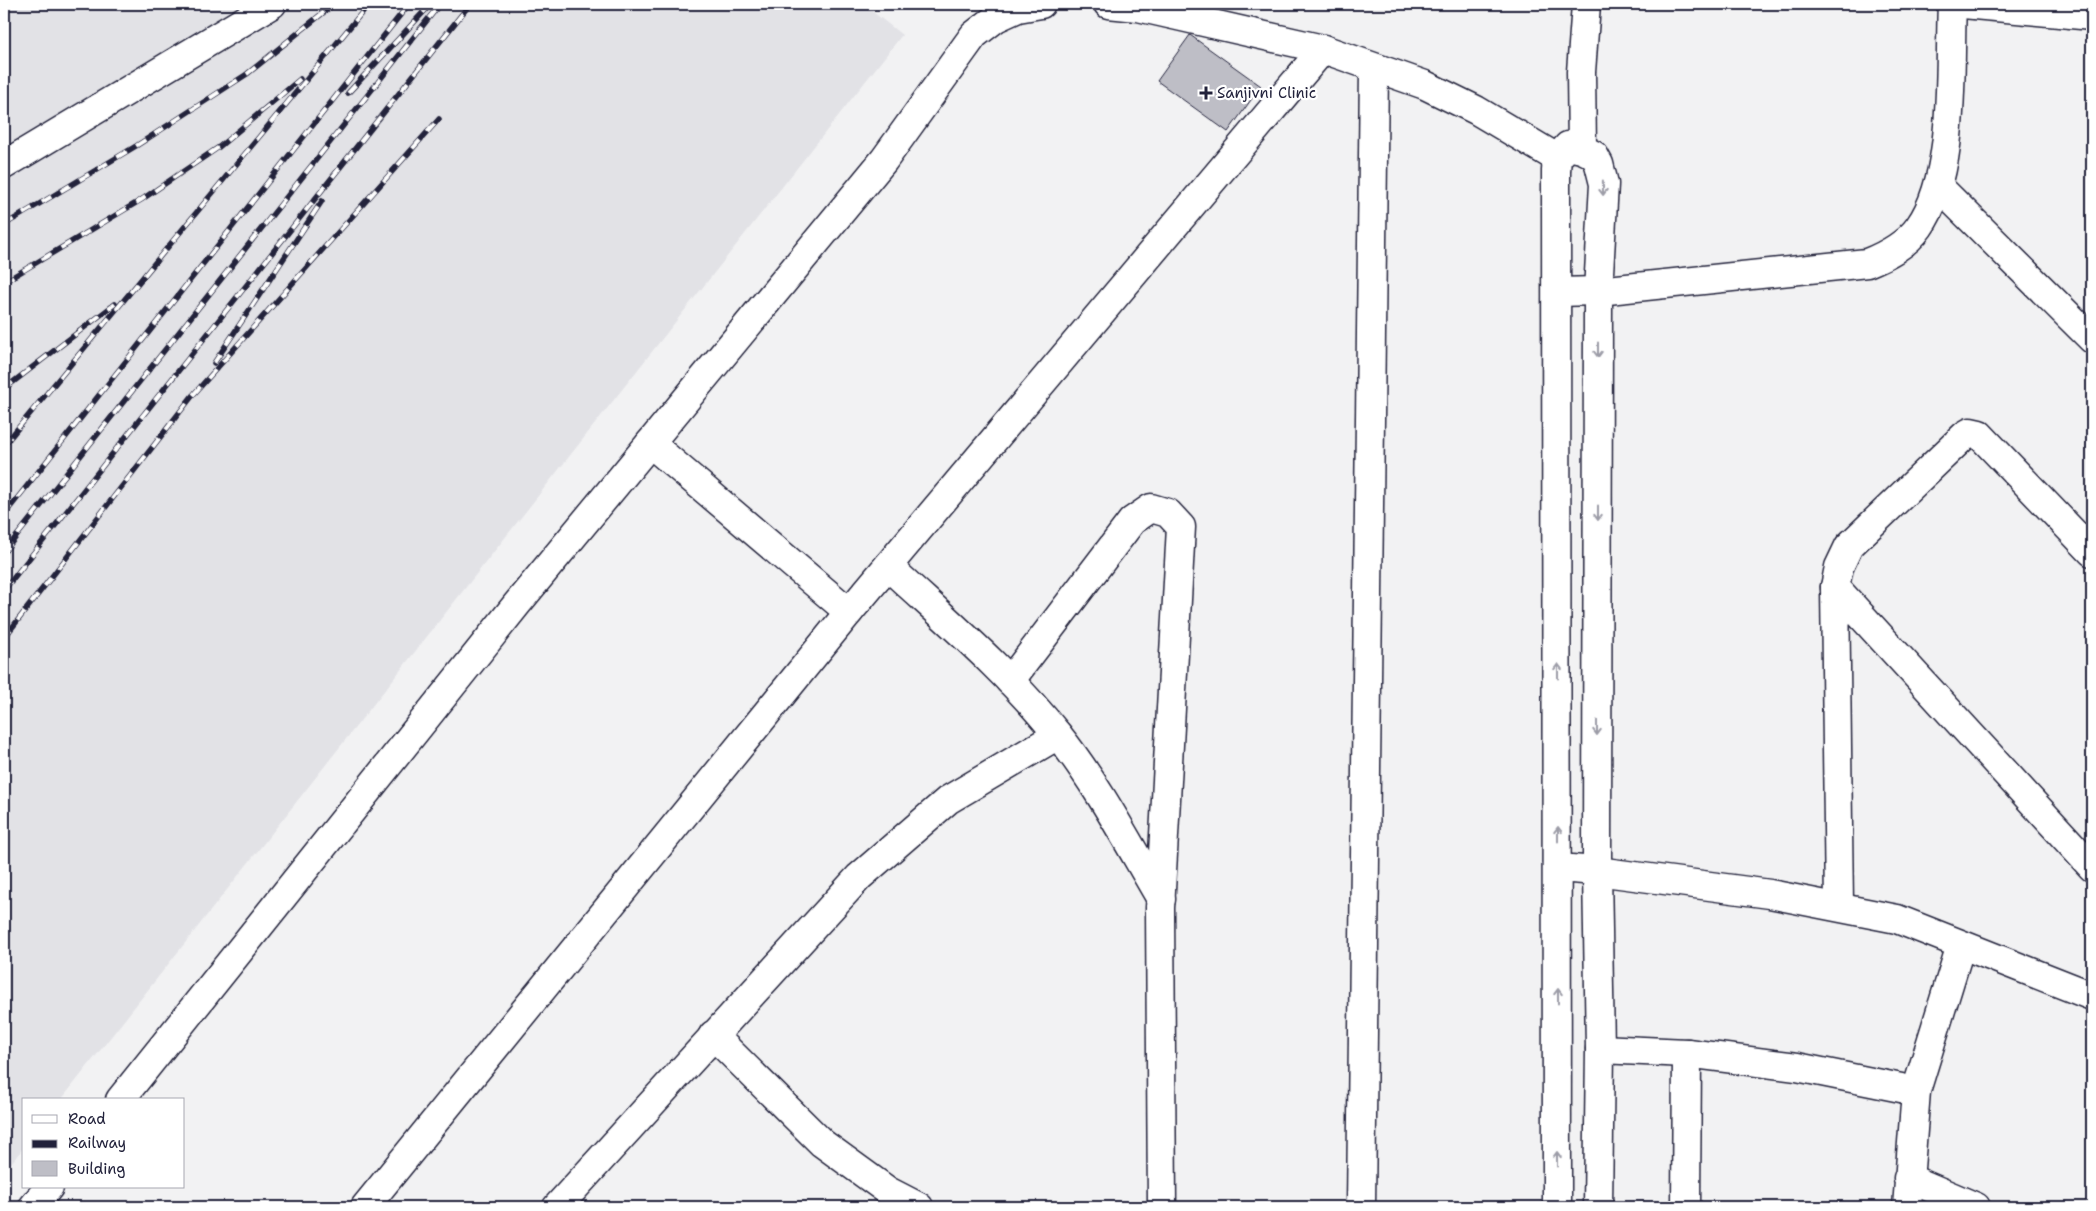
<svg xmlns="http://www.w3.org/2000/svg" width="2096" height="1211" font-family="'Shantell Sans',sans-serif">
<style>
.built{fill:#e2e2e6}
.building{fill:#bebec6;stroke:#22223b}
.lines{fill:none;stroke-linecap:round;stroke-linejoin:round}
.minor-casing{stroke:#22223b;stroke-width:31}
.highway-casing{stroke:#22223b;stroke-width:31}
.minor{stroke:#fff;stroke-width:28}
.highway{stroke:#fff;stroke-width:28}
.rail-casing{stroke:#22223b;stroke-width:5.5}
.rail{stroke:#fff;stroke-width:4;stroke-dasharray:11;stroke-linecap:butt}
.oneway{stroke:#9c9ca7}
.poi-dot{fill:#22223b;stroke:#fff;stroke-width:2}
.labels{text-anchor:middle;stroke-width:4.5;stroke-linejoin:round;paint-order:stroke}
.poi-label{font-size:15px;fill:#22223b;stroke:#fff;text-anchor:start}
</style>
<rect width="100%" height="100%" fill="#f2f2f3"/>
<filter id="ink" filterUnits="userSpaceOnUse"><feTurbulence type="fractalNoise" baseFrequency=".02" numOctaves="2"/><feDisplacementMap in="SourceGraphic" scale="10" xChannelSelector="R" yChannelSelector="G"/><feConvolveMatrix kernelMatrix="1 2 1 2 8 2 1 2 1" color-interpolation-filters="sRGB"/></filter>
<g filter="url(#ink)">
<polygon class="built" points="4,4 863,4 902,35 61,1100 24,1100 24,1147 4,1172"/>
<polygon class="building" points="1190,35 1261,86 1228,132 1157,81"/>
<g class="lines">
<defs>
<g id="minor">
<polyline points="1108,4 1138,7 1323,49 1425,85 1476,110 1557,158"/>
<polyline points="1582,149 1581,72 1586,4"/>
<polyline points="4,165 272,4"/>
<polyline points="1939,187 2092,339"/>
<path d="M1557 292 1598 291 1867 263C1887 255 1906 245 1919 227 1957 174 1949 68 1952 4"/>
<polyline points="650,443 849,612"/>
<path d="M888 566C946 620 1008 672 1058 735 1098 785 1128 843 1161 899"/>
<polyline points="1835,587 2092,867"/>
<polyline points="1010,681 1132,521 1151,508 1168,513 1181,527 1160,908 1162,1207"/>
<polyline points="1558,868 1597,871 1770,894 1897,919 2092,996"/>
<polyline points="1839,906 1835,587 1839,567 1849,546 1965,435 1970,432 1979,434 2092,552"/>
<polyline points="713,1035 822,1143 888,1191 919,1207"/>
<polyline points="1600,1049 1687,1053 1797,1067 1916,1091"/>
<polyline points="120,1100 517,604 884,160 974,35 996,18 1018,8 1041,4"/>
<polyline points="1908,1178 1976,1207"/>
<polyline points="33,1207 49,1187"/>
<polyline points="365,1207 849,612 1323,49"/>
<polyline points="557,1207 859,877 948,800 1058,735"/>
<polyline points="1361,1207 1374,69"/>
<polyline points="1557,1207 1556,171 1557,158 1568,146 1582,149 1594,155 1599,164 1604,184 1598,291 1597,871 1600,1049 1598,1207"/>
<polyline points="1686,1207 1687,1053"/>
<polyline points="1907,1207 1916,1091 1961,945"/>
</g>
<polyline id="highway" points="1963,4 2092,16"/>
</defs>
<use href="#minor" class="minor-casing"/>
<use href="#highway" class="highway-casing"/>
<use href="#minor" class="minor"/>
<use href="#highway" class="highway"/>
<defs>
<g id="rail">
<polyline points="348,93 431,4"/>
<polyline points="4,225 136,146 247,74 334,4"/>
<polyline points="4,282 141,200 219,147 300,79"/>
<polyline points="214,363 322,201"/>
<polyline points="4,389 115,304"/>
<polyline points="4,445 369,4"/>
<polyline points="4,515 409,4"/>
<polyline points="4,552 440,4"/>
<polyline points="4,590 470,4"/>
<polyline points="4,638 193,395 439,119"/>
</g>
</defs>
<use href="#rail" class="rail-casing"/>
<use href="#rail" class="rail"/>
</g>
<defs><path id="oneway-shaft" d="M-6 0H5M1.5-3L5.5 0L1.5 3" fill="none" stroke-width="1.6" stroke-linecap="round" stroke-linejoin="round" transform="scale(1.25)"/></defs>
<g class="oneway">
<use href="#oneway-shaft" transform="translate(1603 188) rotate(89)"/>
<use href="#oneway-shaft" transform="translate(1598 350) rotate(90)"/>
<use href="#oneway-shaft" transform="translate(1598 513) rotate(90)"/>
<use href="#oneway-shaft" transform="translate(1558 671) rotate(-90)"/>
<use href="#oneway-shaft" transform="translate(1597 728) rotate(90)"/>
<use href="#oneway-shaft" transform="translate(1558 834) rotate(-90)"/>
<use href="#oneway-shaft" transform="translate(1558 996) rotate(-90)"/>
<use href="#oneway-shaft" transform="translate(1557 1159) rotate(-90)"/>
</g>
</g>
<path class="poi-dot" d="M1203.5 85.5h5v5h5v5h-5v5h-5v-5h-5v-5h5z"/>
<g class="labels">
<g class="poi-label">
<text x="1217" y="98">Sanjivni Clinic</text>
</g>
</g>
<rect width="2096" height="1211" fill="none" stroke="#fff" stroke-width="20"/>
<rect x="10" y="10" width="2076" height="1191" fill="none" stroke="#22223b" stroke-width="2" filter="url(#ink)"/>
<rect x="22" y="1098" width="162" height="90" fill="#ffffff" stroke="#a7a7b1"/>
<rect x="32" y="1115" width="25" height="8" fill="#ffffff" stroke="#a7a7b1"/>
<text x="68" y="1124" font-size="15" fill="#22223b">Road</text>
<rect x="32" y="1140" width="25" height="8" fill="#22223b" stroke="#a7a7b1"/>
<text x="68" y="1148" font-size="15" fill="#22223b">Railway</text>
<rect x="32" y="1161" width="25" height="15" fill="#bebec6" stroke="#a7a7b1"/>
<text x="68" y="1174" font-size="15" fill="#22223b">Building</text>
</svg>
